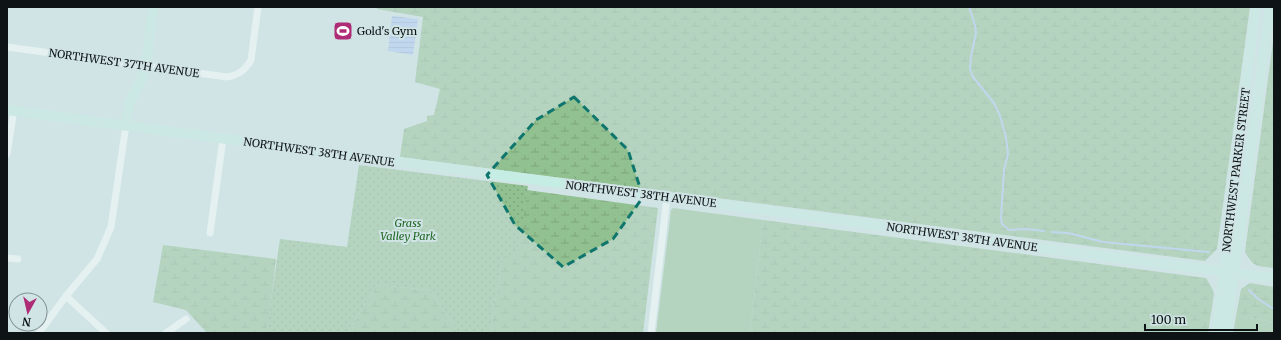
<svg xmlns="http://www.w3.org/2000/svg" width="1281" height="340" font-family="Merriweather,serif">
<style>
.grass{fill:#92c191}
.wetland{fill:url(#wetland-marsh)}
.park{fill:url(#park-dots)}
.water{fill:url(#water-rules)}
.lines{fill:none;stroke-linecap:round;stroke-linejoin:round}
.stream{stroke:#adc8f8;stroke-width:2}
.street{stroke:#fff;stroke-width:7}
.secondary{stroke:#c6ede3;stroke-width:10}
.marked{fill:none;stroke:#0f766e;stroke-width:3;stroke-dasharray:8 5;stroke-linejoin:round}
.labels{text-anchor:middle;stroke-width:4;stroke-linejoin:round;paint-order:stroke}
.poi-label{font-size:11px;fill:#0e1415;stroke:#d0e4e6;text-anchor:start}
.street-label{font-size:11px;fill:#0e1415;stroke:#d0e4e6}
.park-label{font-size:11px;font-style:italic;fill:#1f6623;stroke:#d0e4e6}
</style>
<defs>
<pattern id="wetland-marsh" width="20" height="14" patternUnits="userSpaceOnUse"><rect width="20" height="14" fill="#92c191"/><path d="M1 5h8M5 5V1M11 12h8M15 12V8" fill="none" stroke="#7da57c"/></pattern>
<pattern id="park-dots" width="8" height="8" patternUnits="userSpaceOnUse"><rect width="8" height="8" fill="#92c191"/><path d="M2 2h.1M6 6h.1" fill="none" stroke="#7da57c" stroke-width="1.8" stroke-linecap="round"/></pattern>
<pattern id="water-rules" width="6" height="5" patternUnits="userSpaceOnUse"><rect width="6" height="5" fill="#adc8f8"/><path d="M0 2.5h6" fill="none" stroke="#94abd4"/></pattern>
</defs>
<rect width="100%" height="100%" fill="#d0e4e6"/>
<g class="grass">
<polygon points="673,208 763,220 750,333 656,333 671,210"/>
<polygon points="1236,316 1274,322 1274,333 1233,333"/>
</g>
<g class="wetland">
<polygon points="377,7 1250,7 1217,249 1205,261 400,157 404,129 427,121 427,116 434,115 440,89 415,82 423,17 377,9"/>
<path d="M1274 34V268C1257 266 1254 268 1245 252Z"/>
<polygon points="527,190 658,208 643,333 484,333 490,331 503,256 517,255"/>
<polygon points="763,220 1206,278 1212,288 1214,294 1208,333 750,333"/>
<polygon points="163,245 276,259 267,333 207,333 186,310 153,302"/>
<polygon points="1250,283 1274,287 1274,322 1236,316 1241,289"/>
<polygon points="377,285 431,290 458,333 347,333"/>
</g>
<polygon class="park" points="359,165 528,186 517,256 509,257 503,256 490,331 484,333 458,333 431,290 377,285 347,333 266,333 280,239 347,247"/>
<polygon class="water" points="392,16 418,19 413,55 388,51"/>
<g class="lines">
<g class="stream">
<polyline points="969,7 975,25 976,33 971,56 970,69 973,77 994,103 1000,116 1006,137 1008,154 1004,170 1001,218 1002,224 1009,230 1026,229 1044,231"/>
<polyline points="1052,232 1068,233 1103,242 1209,252"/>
<polyline points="1249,290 1258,299 1274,309"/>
</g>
<g class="street">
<path d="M7 47 227 77C239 75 245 70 251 60L258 7"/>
<polyline points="7,154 14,110"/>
<polyline points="210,233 223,139"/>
<polyline points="7,258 18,259"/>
<polyline points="66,296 106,333"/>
<polyline points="39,333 66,296 97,259 111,227 126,125"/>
<polyline points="166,333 186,319"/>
<polyline points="651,333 667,197"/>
</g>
<g class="secondary">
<polyline points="7,110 779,212 1048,249 1274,278"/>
<polyline points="126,125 129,104 141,80 146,66 153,7"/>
<polyline points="1216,333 1233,205 1231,193 1256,7"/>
<polyline points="1226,333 1270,7"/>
</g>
</g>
<path d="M0 0H1281V340H0ZM574 97 628 150 643 197 613 239 563 267 515 225 487 175 536 120Z" fill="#d0e4e6" fill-opacity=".55" fill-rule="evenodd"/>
<path class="marked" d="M574 97 628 150 643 197 613 239 563 267 515 225 487 175 536 120Z"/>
<defs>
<symbol id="stadium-square" viewBox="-11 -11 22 22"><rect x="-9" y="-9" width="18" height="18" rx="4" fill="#ae2b75" stroke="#d0e4e6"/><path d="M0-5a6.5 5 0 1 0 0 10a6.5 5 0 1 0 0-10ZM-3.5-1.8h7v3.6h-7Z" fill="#fff"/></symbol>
</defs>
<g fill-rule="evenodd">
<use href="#stadium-square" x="332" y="20" width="22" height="22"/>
</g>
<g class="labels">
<g class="poi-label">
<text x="357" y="35">Gold's Gym</text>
</g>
<g class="street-label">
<text transform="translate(124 63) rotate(8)" y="4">NORTHWEST 37TH AVENUE</text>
<text transform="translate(319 152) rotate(8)" y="4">NORTHWEST 38TH AVENUE</text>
<text transform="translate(1236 170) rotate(-83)" y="4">NORTHWEST PARKER STREET</text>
<text transform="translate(641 194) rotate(7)" y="4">NORTHWEST 38TH AVENUE</text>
<text transform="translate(962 237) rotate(8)" y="4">NORTHWEST 38TH AVENUE</text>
</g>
<g class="park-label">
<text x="408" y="227">Grass<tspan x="408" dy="13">Valley Park</tspan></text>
</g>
</g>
<rect width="1281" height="340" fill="none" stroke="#0e1415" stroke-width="16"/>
<g transform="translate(28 312) rotate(188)"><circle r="19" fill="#d0e4e6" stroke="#829192"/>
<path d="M0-3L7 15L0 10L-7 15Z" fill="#ae2b75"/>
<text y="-6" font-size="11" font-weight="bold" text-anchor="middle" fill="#0e1415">N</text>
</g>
<path d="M1145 324v6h112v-6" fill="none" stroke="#0e1415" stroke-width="2"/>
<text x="1151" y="324" font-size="12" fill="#0e1415" stroke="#d0e4e6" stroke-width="3" paint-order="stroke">100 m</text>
</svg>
